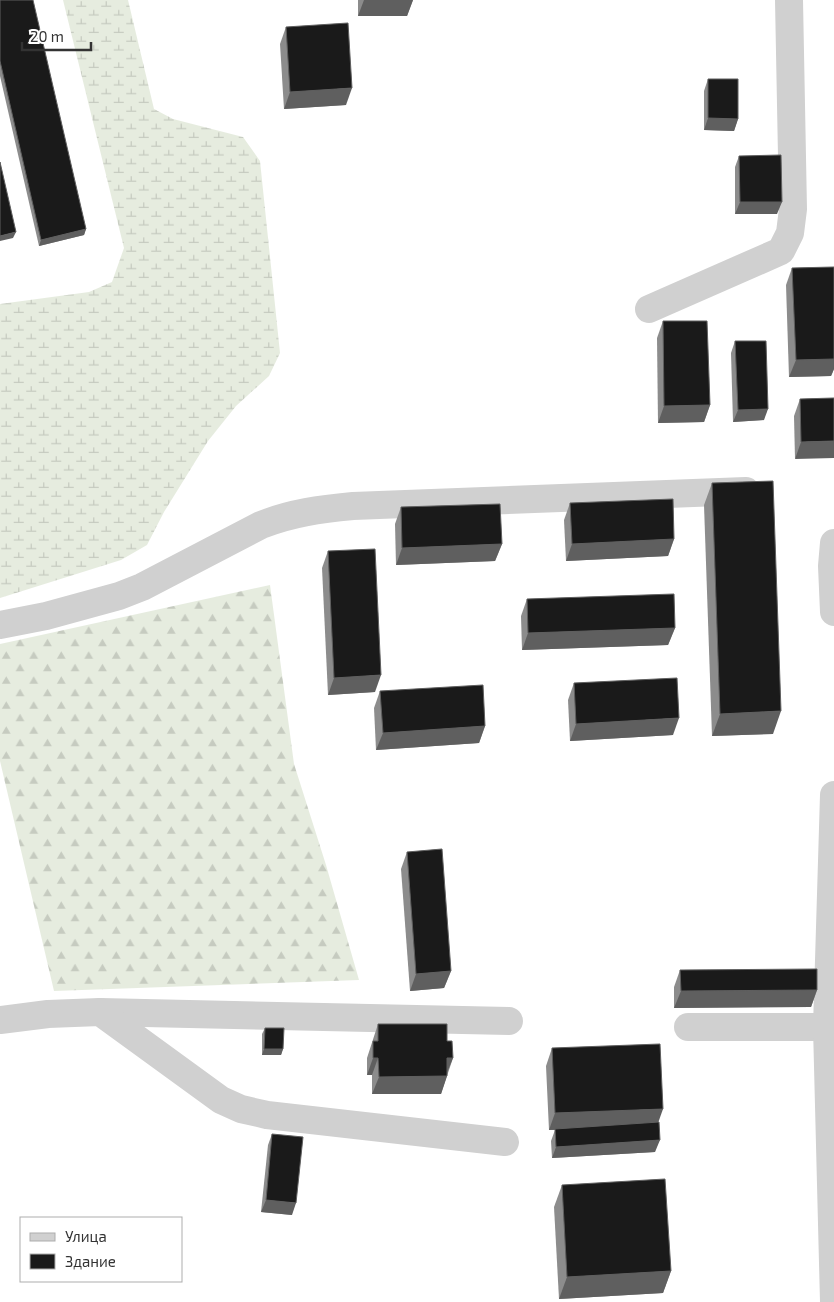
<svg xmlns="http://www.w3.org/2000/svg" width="834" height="1302" font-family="'Exo 2',sans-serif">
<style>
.forest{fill:url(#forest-firs)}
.wetland{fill:url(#wetland-marsh)}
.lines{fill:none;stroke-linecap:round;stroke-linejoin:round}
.minor{stroke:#d0d0d0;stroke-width:28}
.wall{fill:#8c8c8c}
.shaded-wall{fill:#5f5f5f}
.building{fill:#1a1a1a;stroke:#5f5f5f}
</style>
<defs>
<pattern id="forest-firs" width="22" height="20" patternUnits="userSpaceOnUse" patternTransform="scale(1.25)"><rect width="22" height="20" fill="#e6ecdf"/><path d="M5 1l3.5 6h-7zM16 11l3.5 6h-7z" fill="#c6cbc0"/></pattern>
<pattern id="wetland-marsh" width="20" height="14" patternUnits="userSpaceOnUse" patternTransform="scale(1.25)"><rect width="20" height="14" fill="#e6ecdf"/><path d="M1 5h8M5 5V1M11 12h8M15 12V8" fill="none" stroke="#c6cbc0"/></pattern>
</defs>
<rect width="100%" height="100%" fill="#fff"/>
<polygon class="forest" points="270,585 294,764 326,865 359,980 54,991 0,761 0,644"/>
<polygon class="wetland" points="63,0 128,0 154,109 173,119 243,137 260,161 280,353 269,376 236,406 208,441 164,512 147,545 121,560 0,598 0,304 89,292 112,282 124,248"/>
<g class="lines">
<g class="minor">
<polyline points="649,309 781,251 790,233 793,209 789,0"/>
<polyline points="834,543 832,566 834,612"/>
<path d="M0 625 46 616 119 596 142 587 261 525C291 513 321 509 353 506L746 491"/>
<polyline points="100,1012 509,1021"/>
<polyline points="0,1020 48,1014 100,1012 221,1100 241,1109 267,1115 505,1142"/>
<polyline points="688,1027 827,1027"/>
<polyline points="834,1302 827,1027 834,795"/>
</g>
</g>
<g class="wall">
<polygon points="0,0 86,229 84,235 39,246 0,76"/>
<polygon points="358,0 413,0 407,16 358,16"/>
<polygon points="286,27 346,105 284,109 280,44"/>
<polygon points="708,79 738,119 734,131 704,130 704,91"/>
<polygon points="739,156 777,214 735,214 735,167"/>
<polygon points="834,267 834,369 831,376 789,377 786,285 792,268"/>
<polygon points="663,321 710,405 704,422 658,423 657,338"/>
<polygon points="735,341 764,420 733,422 731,353"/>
<polygon points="834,398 795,459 794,416 800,399"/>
<polygon points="712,483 773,734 712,736 704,505"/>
<polygon points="570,503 674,539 668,556 566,561 564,520"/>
<polygon points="401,507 502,544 495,561 396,565 395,524"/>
<polygon points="328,551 375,692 328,695 322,568"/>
<polygon points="527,599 675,628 668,645 522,650 521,616"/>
<polygon points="574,683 673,735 570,741 568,700"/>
<polygon points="380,691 485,726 479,743 376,750 374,708"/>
<polygon points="407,852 451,971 444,988 410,991 401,869"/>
<polygon points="680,970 817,990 811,1007 674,1008 674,987"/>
<polygon points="378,1024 447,1041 453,1058 441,1094 372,1094 372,1075 367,1075 367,1058"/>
<polygon points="265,1028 283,1049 281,1055 262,1055 262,1034"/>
<polygon points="552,1048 658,1123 655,1152 552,1158 551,1141 555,1130 549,1130 546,1066"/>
<polygon points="272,1134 292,1215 261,1212 268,1145"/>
<polygon points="562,1185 671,1271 663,1293 559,1299 554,1207"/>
</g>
<g class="shaded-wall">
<polygon points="364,0 413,0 407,16 358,16"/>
<polygon points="352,88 346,105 284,109 290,92"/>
<polygon points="708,118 738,119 734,131 704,130"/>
<polygon points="740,202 782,202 777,214 735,214"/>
<polygon points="86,229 84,235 39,246 41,240"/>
<polygon points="16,232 13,238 0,241 0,236"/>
<polygon points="834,359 834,369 831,376 789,377 796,360"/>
<polygon points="710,405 704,422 658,423 664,406"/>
<polygon points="768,409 764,420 733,422 738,410"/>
<polygon points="834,441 834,458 795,459 801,442"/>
<polygon points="674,539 668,556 566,561 572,544"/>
<polygon points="502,544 495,561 396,565 402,548"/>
<polygon points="675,628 668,645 522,650 528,633"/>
<polygon points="381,675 375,692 328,695 334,678"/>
<polygon points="781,711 773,734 712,736 720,714"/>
<polygon points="679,718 673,735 570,741 576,724"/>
<polygon points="485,726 479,743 376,750 383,733"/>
<polygon points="451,971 444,988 410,991 416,974"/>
<polygon points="817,990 811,1007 674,1008 681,991"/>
<polygon points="264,1049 283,1049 281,1055 262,1055"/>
<polygon points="373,1058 378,1058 372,1075 367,1075"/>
<polygon points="447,1058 453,1058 446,1075"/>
<polygon points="447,1076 441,1094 372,1094 379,1077"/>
<polygon points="663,1109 657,1126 549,1130 555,1113"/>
<polygon points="660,1140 655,1152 552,1158 556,1147"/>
<polygon points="266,1200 296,1203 292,1215 261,1212"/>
<polygon points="671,1271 663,1293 559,1299 567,1277"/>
</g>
<g class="building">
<polygon points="0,0 33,0 86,229 41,240 0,61"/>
<polygon points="348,23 352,88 290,92 286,27"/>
<polygon points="708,79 738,79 738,119 708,118"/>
<polygon points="781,155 782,202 740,202 739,156"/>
<polygon points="0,162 16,232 0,236"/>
<polygon points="834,267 834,359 796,360 792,268"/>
<polygon points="663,321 707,321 710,405 664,406"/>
<polygon points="735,341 766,341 768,409 738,410"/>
<polygon points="834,398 834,441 801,442 800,399"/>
<polygon points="773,481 781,711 720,714 712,483"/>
<polygon points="673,499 674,539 572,544 570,503"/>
<polygon points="500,504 502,544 402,548 401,507"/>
<polygon points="375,549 381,675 334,678 328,551"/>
<polygon points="674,594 675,628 528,633 527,599"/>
<polygon points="677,678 679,718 576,724 574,683"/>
<polygon points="483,685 485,726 383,733 380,691"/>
<polygon points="442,849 451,971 416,974 407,852"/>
<polygon points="817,969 817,990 681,991 680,970"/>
<polygon points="378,1024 447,1024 447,1041 452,1041 453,1058 447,1058 447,1076 379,1077 378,1058 373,1058 373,1041 378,1041"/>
<polygon points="265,1028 284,1028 283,1049 264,1049"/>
<polygon points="660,1044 663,1109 555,1113 552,1048"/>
<polygon points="659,1122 660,1140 556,1147 555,1129"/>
<polygon points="272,1134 303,1137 296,1203 266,1200"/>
<polygon points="665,1179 671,1271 567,1277 562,1185"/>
</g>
<rect x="20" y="1217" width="162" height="65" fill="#ffffff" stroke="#adadad"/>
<rect x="30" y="1233" width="25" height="8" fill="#d0d0d0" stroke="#adadad"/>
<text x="65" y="1242" font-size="15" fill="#333333">Улица</text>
<rect x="30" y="1254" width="25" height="15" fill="#1a1a1a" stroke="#adadad"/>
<text x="65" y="1267" font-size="15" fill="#333333">Здание</text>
<path d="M22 42v8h69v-8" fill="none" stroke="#333333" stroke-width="2.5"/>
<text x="30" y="42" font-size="15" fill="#333333" stroke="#ffffff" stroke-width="4" paint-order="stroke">20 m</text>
</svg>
